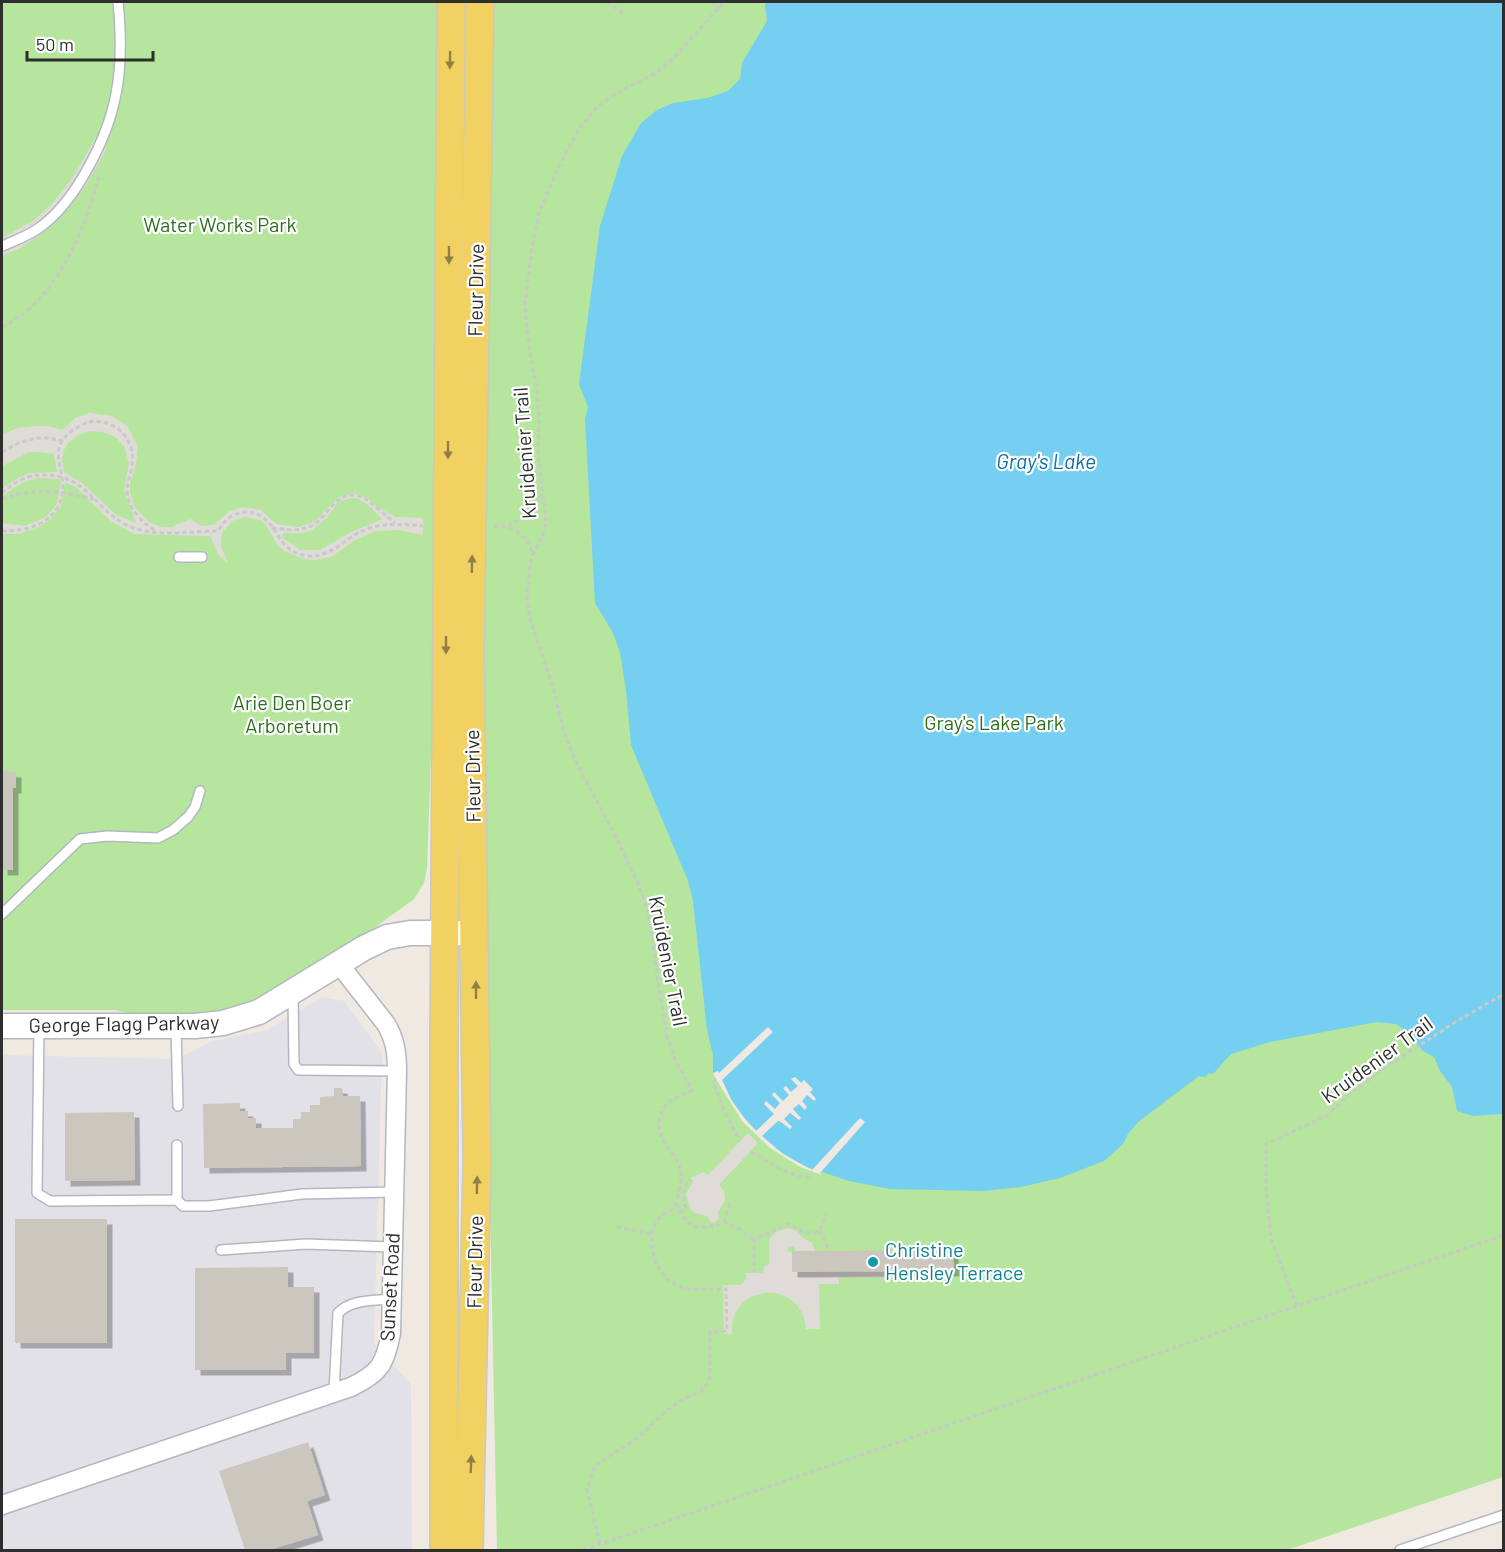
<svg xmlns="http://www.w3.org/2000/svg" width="1505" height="1552" font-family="Barlow,sans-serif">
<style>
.industrial{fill:#e3e1e8}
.green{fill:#b6e59e}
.plaza{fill:#dfdcd8;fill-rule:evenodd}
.water{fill:#75cff0}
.pier{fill:#efe9e1}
.building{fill:#cbc7bf;filter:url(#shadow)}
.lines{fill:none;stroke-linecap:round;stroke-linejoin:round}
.lane-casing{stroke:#b4b7c1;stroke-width:12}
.street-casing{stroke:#b4b7c1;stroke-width:21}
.secondary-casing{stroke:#b4b7c1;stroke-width:27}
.primary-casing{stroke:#c9c9c9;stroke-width:30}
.path{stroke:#c9c9c9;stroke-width:3;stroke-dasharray:4.5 3;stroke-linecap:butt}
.lane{stroke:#fff;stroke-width:9}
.street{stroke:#fff;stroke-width:18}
.secondary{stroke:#fff;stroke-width:24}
.primary{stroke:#f2d163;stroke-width:27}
.oneway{fill:#908048}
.culture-dot{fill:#0f9aa8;stroke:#fff;stroke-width:2}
.labels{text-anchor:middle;stroke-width:4.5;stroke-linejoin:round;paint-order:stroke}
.park-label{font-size:20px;fill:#2c6e1b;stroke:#fff}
.street-label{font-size:20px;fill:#2e2e2e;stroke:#fff}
.culture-label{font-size:20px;fill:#0d838f;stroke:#fff;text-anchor:start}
.water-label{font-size:21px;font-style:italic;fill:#0d6fa3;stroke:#fff}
</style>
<defs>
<filter id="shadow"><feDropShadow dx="5.5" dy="5.5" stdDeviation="0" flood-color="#0004"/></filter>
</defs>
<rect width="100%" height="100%" fill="#efe9e1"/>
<polygon class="industrial" points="321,997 344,1001 382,1052 374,1343 411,1384 412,1550 2,1550 2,1055 177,1059 213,1041 267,1030"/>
<g class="green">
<polygon points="2,2 441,2 436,717 431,755 427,868 424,883 414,899 293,987 212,1018 134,1015 116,1010 2,1010"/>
<polygon points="491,2 1503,2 1503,1477 1287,1550 497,1550 485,963 485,483"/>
</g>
<g class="plaza">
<polygon points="113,108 105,152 85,187 63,215 43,233 20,248 2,256 2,238 34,220 53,203 73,177"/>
<path d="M89 413 112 416 128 427 138 447 136 464 130 483V493L134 506 149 522 161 527H172L190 519 202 526 214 525 228 512 243 507 261 510 275 523 281 525 299 527 315 521 339 497 354 493 367 498 377 507 396 517 423 518V535L398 530 376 531 355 540 331 557 315 560 304 559 284 551 277 544 266 525 260 520 246 517 232 521 222 533 221 546 228 564 218 554 210 536 134 534 111 521 77 488 65 482 61 506 50 520 39 527 18 534H2V523L25 526 46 517 56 505 59 495 61 481 59 479 38 478 27 481 13 488 2 497V489L16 479 29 473 57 472 54 454 41 452H29L2 466V435L17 428 34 426H48L62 430 75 418ZM90 431 103 432 114 436 124 446 129 463 124 490 136 523 116 515 82 483 64 472 62 461 63 452 68 443 78 435ZM351 498H357L367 504 381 518V520L353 531 320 550H300L282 537 283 533H303L312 530 326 519 338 502Z"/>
<polygon points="748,1133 758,1143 719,1185 724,1191 725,1200 718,1212 719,1219 715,1222 711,1222 707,1216 695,1213 690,1208 686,1194 693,1182 690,1178 704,1172 708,1175"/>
<polygon points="788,1228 797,1231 803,1238 812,1243 815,1251 796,1251 794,1246 789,1246 787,1251 792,1253 792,1272 954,1271 954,1277 839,1278 839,1284 819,1284 820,1329 806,1329 804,1316 797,1305 787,1297 776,1293 765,1293 753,1296 743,1302 736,1311 732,1322 732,1334 724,1334 723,1285 740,1285 746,1279 746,1273 762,1273 765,1266 769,1264 769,1239 776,1232"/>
</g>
<polygon class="water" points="766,2 1503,2 1503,1114 1473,1116 1457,1111 1452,1087 1440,1071 1434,1057 1423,1051 1409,1033 1396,1024 1377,1022 1270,1042 1231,1054 1214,1073 1208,1074 1205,1077 1199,1076 1138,1122 1128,1134 1123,1144 1104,1161 1060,1178 1021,1187 983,1191 890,1189 849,1181 801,1165 772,1146 745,1119 713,1073 713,1055 707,1030 693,901 688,881 631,745 626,690 620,652 612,631 595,603 585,419 588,407 579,384 600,226 622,156 641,123 657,110 673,103 707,98 728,91 740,79 742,63 767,21 765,6"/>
<polygon class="pier" points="768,1027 773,1032 722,1080 732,1101 745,1119 756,1131 774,1114 764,1104 766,1101 775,1109 780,1103 772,1095 774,1092 783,1101 789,1095 783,1088 786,1086 791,1092 798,1086 791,1079 795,1077 801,1083 804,1080 813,1089 810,1092 816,1099 814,1101 807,1095 802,1101 807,1107 805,1110 799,1104 793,1109 801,1118 799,1120 790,1113 784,1119 792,1127 790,1129 781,1122 778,1121 762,1136 783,1154 812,1170 860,1118 865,1122 820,1173 822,1175 800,1167 770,1148 742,1121 716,1079 713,1073 718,1071 719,1073"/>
<g class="building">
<polygon points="2,771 16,772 16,788 13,788 13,870 2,870"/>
<polygon points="334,1088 342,1088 343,1096 360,1096 361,1166 204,1168 203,1104 240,1103 240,1111 248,1111 248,1118 256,1118 256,1128 293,1128 293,1119 301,1119 301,1112 310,1112 310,1105 320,1105 320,1097 334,1096"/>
<polygon points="134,1112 135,1180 65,1181 65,1113"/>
<rect x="15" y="1219" width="92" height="124"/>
<polygon points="953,1250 954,1271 792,1272 792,1251"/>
<polygon points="288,1267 288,1287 314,1287 314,1353 286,1353 286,1370 195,1370 195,1268"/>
<polygon points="308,1442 325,1495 307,1501 318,1535 269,1550 245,1550 219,1471"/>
</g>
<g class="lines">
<defs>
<g id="lane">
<path d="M2 246C14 241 28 236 39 228 76 202 108 137 116 94 122 64 121 32 118 2"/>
<polyline points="179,557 202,557"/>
<polyline points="2,914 80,839 107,836 158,838 173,830 188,817 195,807 200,791"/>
<polyline points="293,995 294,1064 298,1070 397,1071"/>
<polyline points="39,1026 37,1193 50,1201 177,1200 183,1206 209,1206 302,1194 394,1192"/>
<polyline points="176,1028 178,1106"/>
<polyline points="177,1145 177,1200"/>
<polyline points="221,1250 306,1244 392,1247"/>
<path d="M334 1392 338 1313C352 1299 372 1301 391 1299"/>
<polyline points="1400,1550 1504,1515"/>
</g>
<path id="street" d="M2 1505 351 1387C380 1373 385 1364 391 1333L397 1071C397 1053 395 1039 386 1024L339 964"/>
<polyline id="secondary" points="2,1026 195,1026 223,1023 259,1012 364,948 387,937 410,933 464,933"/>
<g id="primary">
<polyline points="444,1550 444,1039 451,2"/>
<polyline points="469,1550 477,1160 470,654 480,2"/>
</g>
</defs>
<use href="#lane" class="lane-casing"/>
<use href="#street" class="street-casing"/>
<use href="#secondary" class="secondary-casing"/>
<use href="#primary" class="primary-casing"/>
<g class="path">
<polyline points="607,2 623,13"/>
<polyline points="712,2 719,8"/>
<path d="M2 327C58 299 83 233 99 177"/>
<path d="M2 452C22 440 38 434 62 441"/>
<path d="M2 493C15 481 29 474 47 475 89 477 97 513 131 527 157 537 191 531 218 531 228 512 251 505 267 521 281 535 280 549 303 555 331 561 345 536 369 528 387 523 405 524 423 526"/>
<path d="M2 499C34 487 61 491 94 499"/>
<path d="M494 526C514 526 526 534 533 554"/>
<polyline points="508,526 527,515 543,494"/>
<path d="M272 528C284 529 297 532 309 527 329 519 335 487 362 497 369 500 387 517 395 523"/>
<path d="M2 531C37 531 67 518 62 477 60 465 55 452 62 441 65 436 71 431 75 429 84 423 91 420 101 422 121 424 136 445 132 465 131 474 127 482 127 492 128 502 132 509 138 516 144 523 148 527 156 530"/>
<polyline points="716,1079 713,1082 725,1112 740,1141"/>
<path d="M751 1152C766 1161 795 1180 813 1177"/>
<path d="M676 1203C687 1229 699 1232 724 1222L742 1230 754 1241"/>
<path d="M680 1213 686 1208C681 1197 682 1189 691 1179"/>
<polyline points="724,1222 730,1202"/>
<polyline points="617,1227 654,1234"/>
<polyline points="819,1231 827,1245 827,1251"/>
<path d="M754 1273V1241L757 1238 788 1224C800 1229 805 1237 819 1231L827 1214"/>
<polyline points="1297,1306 1271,1239 1266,1188 1266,1144 1326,1116 1349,1095 1383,1069 1457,1021 1504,994"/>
<path d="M600 1544 587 1489 595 1466 639 1437 667 1410 684 1399 701 1391 708 1383 710 1371V1332L727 1331 726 1289C712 1289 694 1291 681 1287 655 1279 643 1239 659 1218 662 1214 667 1213 671 1210 677 1204 680 1189 681 1180 683 1151 654 1146 660 1118 663 1101 678 1097 692 1090L676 1062 666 1033 648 912 638 883 615 835 576 762 564 732 553 687 529 616 527 594 530 565 533 554 544 533 546 522 538 453 539 419 536 385 529 347 525 305 532 247 540 210 559 166 579 129 598 106 615 94 654 74 674 58 724 2"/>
<polyline points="583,1550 1504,1235"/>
</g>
<use href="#lane" class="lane"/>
<use href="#street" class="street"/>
<use href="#secondary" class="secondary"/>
<use href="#primary" class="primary"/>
</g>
<defs><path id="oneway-solid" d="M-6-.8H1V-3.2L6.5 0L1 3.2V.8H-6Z" transform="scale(1.5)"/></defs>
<g class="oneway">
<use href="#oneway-solid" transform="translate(450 60) rotate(91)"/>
<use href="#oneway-solid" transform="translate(449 255) rotate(90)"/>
<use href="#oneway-solid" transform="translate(448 450) rotate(90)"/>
<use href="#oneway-solid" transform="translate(472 564) rotate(-89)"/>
<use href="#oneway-solid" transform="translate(446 645) rotate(90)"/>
<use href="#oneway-solid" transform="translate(476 990) rotate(-90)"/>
<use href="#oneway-solid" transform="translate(477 1185) rotate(-89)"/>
<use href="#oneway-solid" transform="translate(471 1464) rotate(-88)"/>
</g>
<circle class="culture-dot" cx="873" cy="1262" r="6"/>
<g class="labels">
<g class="park-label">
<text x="220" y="232">Water Works Park</text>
<text x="292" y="710">Arie Den Boer<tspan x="292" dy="23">Arboretum</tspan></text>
<text x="994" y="730">Gray's Lake Park</text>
</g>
<g class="street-label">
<text transform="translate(476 290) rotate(-89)" y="7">Fleur Drive</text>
<text transform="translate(525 453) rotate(-94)" y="7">Kruidenier Trail</text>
<text transform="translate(473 776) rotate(-91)" y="7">Fleur Drive</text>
<text transform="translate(668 961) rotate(79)" y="7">Kruidenier Trail</text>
<text transform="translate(124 1024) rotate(-1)" y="7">George Flagg Parkway</text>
<text transform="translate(1377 1060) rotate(-36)" y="7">Kruidenier Trail</text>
<text transform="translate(475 1262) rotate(-89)" y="7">Fleur Drive</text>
<text transform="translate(390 1287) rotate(-87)" y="7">Sunset Road</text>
</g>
<g class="culture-label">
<text x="885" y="1257">Christine<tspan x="885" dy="23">Hensley Terrace</tspan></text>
</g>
<g class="water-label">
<text x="1046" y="469">Gray's Lake</text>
</g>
</g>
<rect width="1505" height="1552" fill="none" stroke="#2e2e2e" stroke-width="6"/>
<path d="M27 51v9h126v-9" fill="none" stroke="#2e2e2e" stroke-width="3"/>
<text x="36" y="51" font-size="18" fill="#2e2e2e" stroke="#ffffff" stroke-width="4.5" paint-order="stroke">50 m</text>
</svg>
